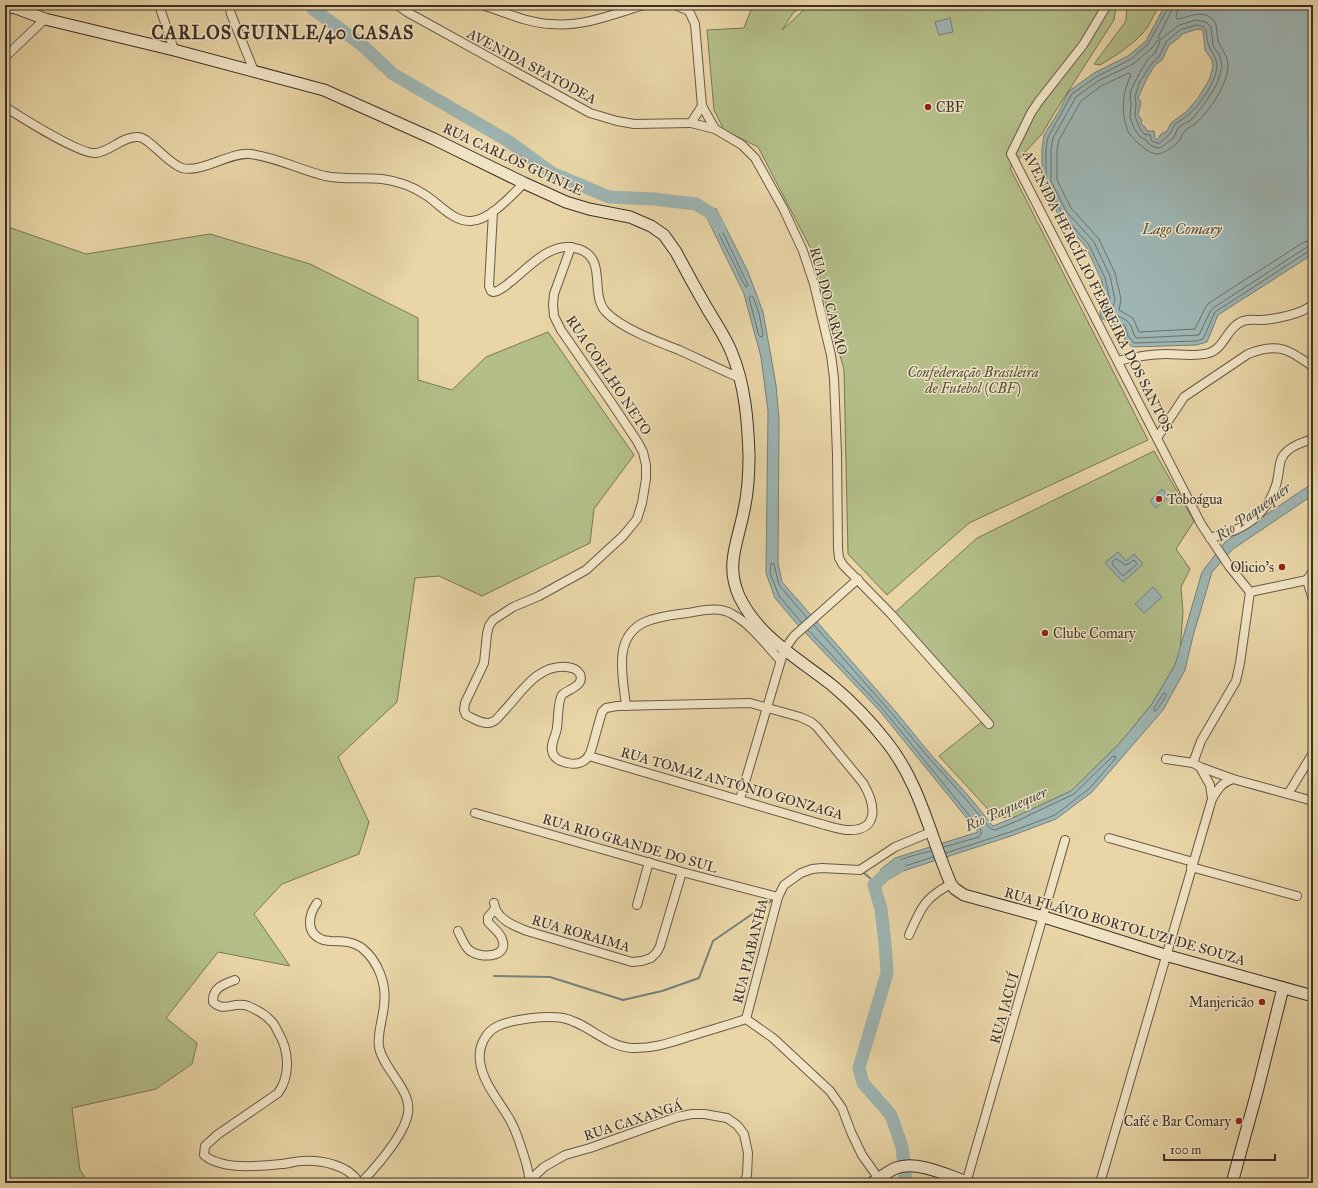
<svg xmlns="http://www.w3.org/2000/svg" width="1318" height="1188" font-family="'IM FELL Great Primer',serif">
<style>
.green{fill:#b3be89;stroke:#787758}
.water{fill:#9db5b3;stroke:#76807b;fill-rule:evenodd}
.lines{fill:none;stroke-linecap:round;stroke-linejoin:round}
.shore{stroke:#6c726e;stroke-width:1}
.stream{stroke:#76807b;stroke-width:2}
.river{stroke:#9db5b3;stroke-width:13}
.street-casing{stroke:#675948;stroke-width:10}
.secondary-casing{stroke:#3c3028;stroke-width:13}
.street{stroke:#f1e4c5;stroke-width:8}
.secondary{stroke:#f1e4c5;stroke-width:11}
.poi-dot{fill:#8f2418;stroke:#f1e4c5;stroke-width:1.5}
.labels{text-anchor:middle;stroke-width:3;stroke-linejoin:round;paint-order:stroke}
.street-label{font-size:14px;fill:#3c3028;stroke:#f1e4c5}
.poi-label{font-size:14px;fill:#3c3028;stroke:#f1e4c5;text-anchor:start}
.park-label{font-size:14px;font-style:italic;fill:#544c3b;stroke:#f1e4c5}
.water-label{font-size:15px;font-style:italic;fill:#4f4b44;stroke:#f1e4c5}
.district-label{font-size:18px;font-weight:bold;letter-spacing:1px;fill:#3c3028;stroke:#f1e4c5}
</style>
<rect width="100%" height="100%" fill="#e9d5a6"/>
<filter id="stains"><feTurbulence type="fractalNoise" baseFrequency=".005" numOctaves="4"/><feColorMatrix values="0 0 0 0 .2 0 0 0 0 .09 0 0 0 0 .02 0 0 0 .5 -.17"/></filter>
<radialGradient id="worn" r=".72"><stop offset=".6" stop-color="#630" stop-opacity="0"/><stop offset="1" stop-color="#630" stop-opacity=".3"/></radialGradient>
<g class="green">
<polygon points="753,5 805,5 793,13 782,30 809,5 1116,6 1114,20 1053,115 1042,134 1010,168 1148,440 969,523 887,595 848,554 844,370 811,249 758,147 724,130 714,110 707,30 744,28"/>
<path d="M1127 5H1161C1154 12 1152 21 1146 29 1137 42 1114 57 1100 65L1094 64 1126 21Z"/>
<polygon points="5,226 86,254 210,234 310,264 418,318 418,380 452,390 486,357 548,332 634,455 594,509 590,543 482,596 439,576 415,578 397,702 338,757 369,822 359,854 282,884 254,914 290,966 218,952 166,1018 197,1043 192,1064 156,1089 72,1108 80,1170 89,1183 5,1183"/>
<polygon points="1154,451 1194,521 1176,549 1190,569 1181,587 1183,612 1180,651 1175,665 1152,704 1120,743 1071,791 1015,817 996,818 939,756 984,720 892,615 977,538"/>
</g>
<g class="water">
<path d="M1165 5H1313V254L1218 315 1207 342 1196 345 1132 347 1124 338 1122 329 1101 318 1100 312 1106 300 1101 279 1086 247 1059 216 1042 183V149L1044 135 1059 111 1069 91 1094 73 1128 56 1146 41ZM1197 29 1203 30 1205 50 1212 60 1213 67 1209 80 1198 98 1186 112 1171 123 1167 131 1161 134 1157 140 1155 138 1154 131H1147L1145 127 1141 124 1142 120 1138 115 1141 102 1138 98 1147 78 1155 65 1162 60 1169 45 1180 37 1182 34Z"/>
<polygon points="950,18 953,32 939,35 935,22"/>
<polygon points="716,208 748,272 763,312 776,385 779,420 778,563 782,582 896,712 932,756 967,794 993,826 1015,817 1071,791 1120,743 1152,704 1175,665 1202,572 1225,542 1313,483 1313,495 1233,549 1212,572 1193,636 1185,670 1163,710 1092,792 1056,819 1011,836 903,871 888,880 880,870 895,858 978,832 879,710 796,623 775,598 766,573 768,411 761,357 744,294 707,218"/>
<polygon points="1162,489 1169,496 1156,508 1150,501"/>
<polygon points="1118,552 1126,561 1134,554 1143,564 1123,582 1105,563"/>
<polygon points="1153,587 1162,597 1144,613 1135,604"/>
</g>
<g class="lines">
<g class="shore">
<polyline points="1168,5 1168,8 1148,44 1131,59 1096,77 1072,94 1048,137 1046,149 1046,182 1062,214 1089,245 1105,278 1110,300 1104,312 1104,315 1125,326 1128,336 1134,343 1196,341 1203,339 1215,312 1309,251 1313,251"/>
<path d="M1173 5 1172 10 1158 37 1159 39H1161L1179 25 1196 20 1206 22 1211 27 1213 46 1220 56 1222 67 1217 84 1205 103 1192 119 1178 128 1174 137 1162 147 1157 148 1150 145 1146 140 1140 137 1134 128 1130 117 1131 104 1130 98 1131 90 1139 74 1148 59 1155 53 1160 42 1158 40 1152 48 1133 64 1098 81 1076 97 1053 138 1051 149V181L1066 211 1094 242 1110 276 1115 300 1111 313C1116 316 1125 318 1129 323 1133 327 1132 333 1136 338L1199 335 1210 312 1213 308 1307 247 1313 246"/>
<path d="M1179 5 1176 17 1177 19C1187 18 1195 12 1206 15 1219 20 1216 30 1218 40 1221 51 1229 54 1228 69 1225 88 1210 110 1196 123 1192 126 1187 128 1184 132 1182 134 1181 137 1180 140 1176 145 1164 154 1157 154 1148 154 1135 141 1129 133 1127 130 1127 128 1126 125 1121 108 1123 91 1131 75L1129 73 1101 86 1081 101 1059 140 1057 150V180L1071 208 1099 239 1115 273 1121 299 1119 310 1133 318 1139 332 1195 329 1205 308 1209 303 1304 242 1313 240"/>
<path d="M1197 25C1210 27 1205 33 1208 43 1210 51 1216 56 1217 65 1217 81 1199 106 1188 115 1184 119 1179 121 1175 124 1173 127 1173 130 1171 132 1169 136 1163 139 1160 143H1156L1152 141 1150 135 1144 134 1139 127 1135 116 1136 103 1135 97 1139 83 1152 63 1159 57 1166 42 1180 30Z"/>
<polygon points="714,216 716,218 748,285 747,287 745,286 712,220"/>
<polygon points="751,296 753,297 759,313 763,335 762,337 759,336 749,298"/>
<polygon points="1117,559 1125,565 1128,564 1134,560 1137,564 1123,576 1112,564 1112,562"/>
<polyline points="802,623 779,596 770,573 771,563 774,564 779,585 807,618"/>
<polyline points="814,625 893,715 929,758 964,797 991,829 995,830 1017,821 1074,794 1113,756 1116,757 1115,759 1089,789 1055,815 1010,832 946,853"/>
<polyline points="808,630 882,708 981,830 981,834 979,837 944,847"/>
<polygon points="1164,693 1166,694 1166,696 1156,711 1154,711 1154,709"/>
<path d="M931 851C918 855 893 858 887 872L890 874 902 867 933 857"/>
</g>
<g class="stream">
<polyline points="863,872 871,879 874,885"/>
<polyline points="494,976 550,977 623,1000 662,991 699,978 713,941 774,899"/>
</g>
<g class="river">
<polyline points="311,5 313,9 362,45 393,74 508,141 552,173 609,197 653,199 696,204 712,214 719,227"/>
<polyline points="899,866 886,874 874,885 881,909 885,943 887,973 859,1068 863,1083 891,1115 902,1147 906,1183"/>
</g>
<defs>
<g id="street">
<polyline points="159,5 174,50"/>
<polyline points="229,5 231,14 254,71"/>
<polyline points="397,5 407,12 590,113 617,121 634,124 691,123 702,106"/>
<path d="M482 5C505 12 527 23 551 24 583 27 614 14 644 5"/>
<polyline points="675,5 689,11"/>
<polyline points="688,5 689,11 695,24 702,106 715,129 742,145 755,158 783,208 803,251 814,284 831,355 834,378 837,454 838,549 839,558 843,565 891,614 989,724"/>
<polyline points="1107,5 1083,45 1039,101 1031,113 1011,154 1201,524 1229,566 1250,592"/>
<polyline points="5,57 45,19"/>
<path d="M5 107C21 117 80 155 96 153 111 151 123 136 138 137 149 137 167 163 182 168 203 173 229 152 250 154 276 157 300 170 325 176 344 180 363 177 382 179 398 181 414 187 427 196 440 205 454 222 471 221 489 221 512 195 524 183"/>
<polyline points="691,123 715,129"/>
<path d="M493 212 489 286 491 291 493 292C500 291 504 287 509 283 526 270 547 245 570 247 573 247 576 249 579 249 608 259 589 294 606 312 621 328 658 342 679 350 699 359 719 369 740 378"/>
<path d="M571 247 554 294 553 305 554 316 561 330 611 402 637 441 643 452 646 465V479L642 503 637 519 633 524 623 536 586 570 539 596 513 607 493 620 489 626 487 634 484 663 465 703 464 710 466 715C473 718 484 726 492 722 496 721 500 715 503 712 521 693 537 664 567 667 573 668 577 669 580 674 585 686 568 689 562 695 558 700 558 720 557 728 556 736 549 745 553 754 556 760 562 762 568 763 576 765 585 763 589 755 591 752 592 747 593 744 596 733 599 722 602 712L606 708 617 706 750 703 800 717 811 722 817 727 863 783C876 805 880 832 846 830 837 829 829 826 821 824L589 756"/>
<path d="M1118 361C1134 357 1150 354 1166 354 1179 354 1195 357 1209 353 1224 349 1227 327 1243 321 1250 319 1255 320 1261 320 1276 319 1303 314 1313 304"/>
<path d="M1157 438 1184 397 1248 354C1277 342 1289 349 1313 367"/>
<path d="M1210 538C1227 533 1244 529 1257 516 1264 509 1272 498 1275 488 1279 479 1278 469 1281 460 1285 448 1302 442 1313 439"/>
<polyline points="1307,580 1313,600"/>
<polyline points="1307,580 1313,571"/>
<polyline points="1250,592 1240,663 1236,681 1201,741 1193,763 1200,767 1233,779 1313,801"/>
<polyline points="1250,592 1307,580"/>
<path d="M626 706C623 677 612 637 645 622 658 616 673 615 687 613 701 611 719 606 732 614 751 624 766 645 780 660"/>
<polyline points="1166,759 1193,763"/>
<polyline points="1200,767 1210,785 1212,798"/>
<polyline points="1288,794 1313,753"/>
<polyline points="740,799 784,650 794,636 858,579"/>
<polyline points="475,813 682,872 778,897"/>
<polyline points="1109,838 1193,862"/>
<polyline points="1191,867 1297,896"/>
<path d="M317 903C309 914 305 932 321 939 324 941 327 940 330 941 341 941 352 941 362 948 378 961 387 984 384 1005 383 1019 377 1033 379 1047 383 1069 412 1090 408 1113 405 1134 375 1168 361 1183"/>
<path d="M494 903C496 919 514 926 527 931L632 962 642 961 651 958 657 952 660 946 682 872"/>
<polyline points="637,905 649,862"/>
<path d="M458 931C461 937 464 945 469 950 479 959 510 958 502 939 500 932 492 927 488 922V917L495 909"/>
<path d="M909 935C921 908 924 898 951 884"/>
<path d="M235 980C224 984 212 988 213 1002 224 1013 233 1001 248 1006 255 1009 266 1015 271 1021 274 1023 276 1028 278 1032 289 1050 291 1075 278 1093L217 1135 205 1146 204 1155C209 1160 214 1161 220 1163 235 1168 265 1166 281 1164 288 1164 295 1161 302 1161 322 1160 349 1165 359 1183"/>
<polyline points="746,1019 778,897 784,885 801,873 812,869 822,868 860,870 895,847 931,832"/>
<polyline points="530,1180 544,1167 565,1155 590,1148 677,1117 692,1114 704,1114 727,1118 737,1125 744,1134 748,1153 747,1175 744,1183"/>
<path d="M529 1183C530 1175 527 1167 525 1159 520 1145 518 1134 510 1120 500 1102 482 1082 480 1061 478 1047 485 1032 498 1026 513 1019 547 1015 563 1018 588 1023 605 1046 632 1048 653 1049 672 1042 691 1036 710 1030 728 1025 746 1019L773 1038 830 1091 842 1108 851 1132 862 1155 879 1179"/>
<polyline points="966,1183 1065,840"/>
<path d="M1100 1183 1212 799C1218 789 1221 783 1233 779"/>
</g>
<g id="secondary">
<path d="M5 6 16 8 45 19 174 50 324 90 434 139 524 183 566 202 589 209 630 217 651 226 664 235 676 252C686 271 697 291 708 310 716 323 725 337 731 351 745 384 748 421 749 456 749 474 748 492 744 510 738 542 725 564 739 596 758 637 799 659 833 686 852 702 871 722 886 741 920 783 930 836 951 884L955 889 964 895 1044 917 1165 955 1313 996"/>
<path d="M872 1183C880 1178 888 1171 896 1168 918 1160 949 1176 970 1183"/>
<polyline points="1232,1183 1257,1092 1283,988"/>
</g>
</defs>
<use href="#street" class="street-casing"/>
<use href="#secondary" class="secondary-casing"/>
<use href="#street" class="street"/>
<use href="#secondary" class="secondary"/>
</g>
<g class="poi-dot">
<circle cx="928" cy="107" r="4"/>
<circle cx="1159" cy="499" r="4"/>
<circle cx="1282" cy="567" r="4"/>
<circle cx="1045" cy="633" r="4"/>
<circle cx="1262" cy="1002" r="4"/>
<circle cx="1239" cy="1121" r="4"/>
</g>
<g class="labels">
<g class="street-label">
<text transform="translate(532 66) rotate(28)" y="5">AVENIDA SPATODEA</text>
<text transform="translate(513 159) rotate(25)" y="5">RUA CARLOS GUINLE</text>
<text transform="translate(1098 291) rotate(63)" y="5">AVENIDA HERCÍLIO FERREIRA DOS SANTOS</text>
<text transform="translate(829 301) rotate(75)" y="5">RUA DO CARMO</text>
<text transform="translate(609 375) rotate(56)" y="5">RUA COELHO NETO</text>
<text transform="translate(732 783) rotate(16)" y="5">RUA TOMAZ ANTÔNIO GONZAGA</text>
<text transform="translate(630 843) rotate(16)" y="5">RUA RIO GRANDE DO SUL</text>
<text transform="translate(1125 926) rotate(16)" y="5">RUA FLÁVIO BORTOLUZI DE SOUZA</text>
<text transform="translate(581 933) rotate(16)" y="5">RUA RORAIMA</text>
<text transform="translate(750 951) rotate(-76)" y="5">RUA PIABANHA</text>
<text transform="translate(1004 1008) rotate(-74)" y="5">RUA JACUÍ</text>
<text transform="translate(633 1120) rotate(-18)" y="5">RUA CAXANGÁ</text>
</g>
<g class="poi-label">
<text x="936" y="112">CBF</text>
<text x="1167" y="504">Toboágua</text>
<text x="1274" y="572" text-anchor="end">Olicio's</text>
<text x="1053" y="638">Clube Comary</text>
<text x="1254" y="1007" text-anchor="end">Manjericão</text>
<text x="1231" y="1126" text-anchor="end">Café e Bar Comary</text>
</g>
<g class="park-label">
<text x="973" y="377">Confederação Brasileira<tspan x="973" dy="16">de Futebol (CBF)</tspan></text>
</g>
<g class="water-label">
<text x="1182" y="234">Lago Comary</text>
<text transform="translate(1253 512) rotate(-36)" y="5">Rio Paquequer</text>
<text transform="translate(1006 809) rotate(-24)" y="5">Rio Paquequer</text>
</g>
<g class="district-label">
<text x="283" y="39">CARLOS GUINLE/40 CASAS</text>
</g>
</g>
<rect width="1318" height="1188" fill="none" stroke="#e9d5a6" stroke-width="20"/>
<rect x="6" y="6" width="1306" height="1176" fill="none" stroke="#3c3028" stroke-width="2"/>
<rect x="10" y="10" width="1298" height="1168" fill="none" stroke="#3c3028"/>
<path d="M1164 1154v6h111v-6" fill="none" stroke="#3c3028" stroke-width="2"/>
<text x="1170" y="1154" font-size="12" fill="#3c3028" stroke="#f1e4c5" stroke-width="3" paint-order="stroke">100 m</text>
<rect width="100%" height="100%" filter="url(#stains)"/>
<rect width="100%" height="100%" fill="url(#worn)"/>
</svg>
